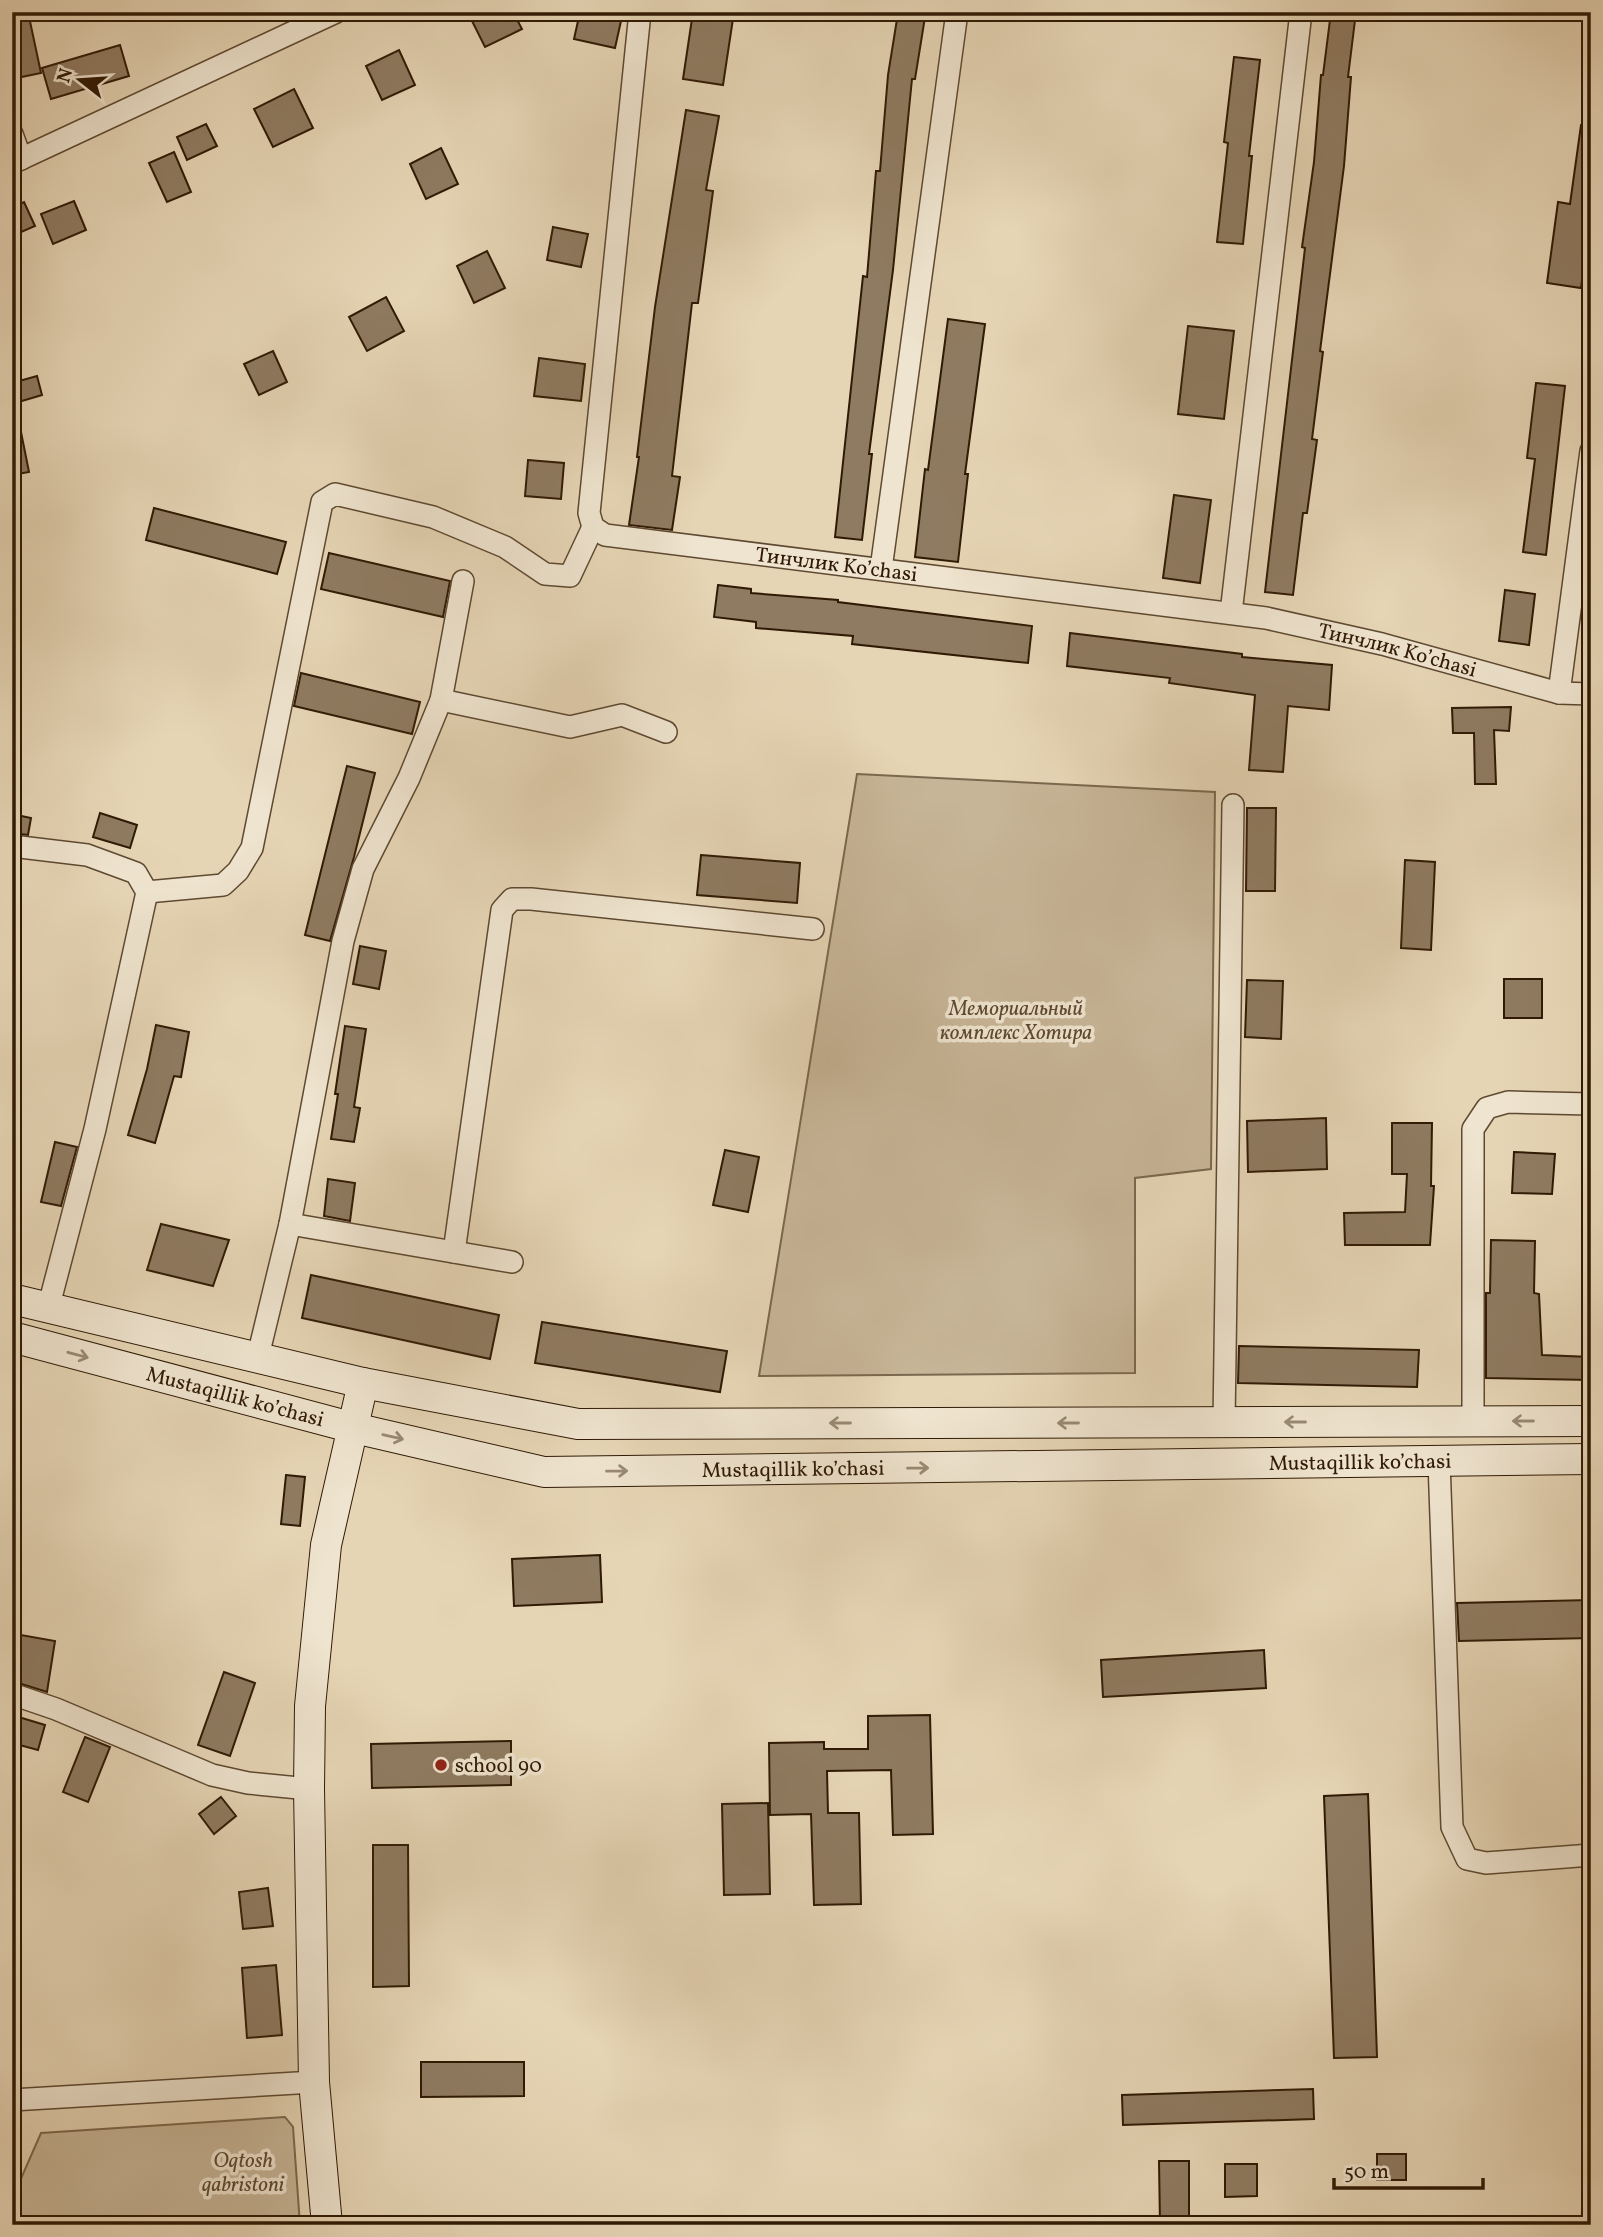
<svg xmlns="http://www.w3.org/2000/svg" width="1603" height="2237" font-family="Vollkorn,serif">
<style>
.green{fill:#c7b597;stroke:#7c684e;stroke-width:2}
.building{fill:#8f7b61;stroke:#301a05;stroke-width:2}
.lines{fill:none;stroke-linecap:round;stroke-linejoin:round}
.street-casing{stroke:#5e4931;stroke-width:24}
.secondary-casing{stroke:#301a05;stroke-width:32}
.street{stroke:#efe4cf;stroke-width:21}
.secondary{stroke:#efe4cf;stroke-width:30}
.oneway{stroke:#998974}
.poi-dot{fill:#8f2418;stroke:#efe4cf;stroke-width:2.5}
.labels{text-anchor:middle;stroke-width:7;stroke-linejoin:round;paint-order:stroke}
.street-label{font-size:21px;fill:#301a05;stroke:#efe4cf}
.park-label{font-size:21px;font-style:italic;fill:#5d4831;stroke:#efe4cf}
.poi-label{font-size:21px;fill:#301a05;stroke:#efe4cf;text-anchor:start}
</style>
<rect width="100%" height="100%" fill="#e6d5b5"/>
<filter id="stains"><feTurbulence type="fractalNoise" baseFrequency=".00286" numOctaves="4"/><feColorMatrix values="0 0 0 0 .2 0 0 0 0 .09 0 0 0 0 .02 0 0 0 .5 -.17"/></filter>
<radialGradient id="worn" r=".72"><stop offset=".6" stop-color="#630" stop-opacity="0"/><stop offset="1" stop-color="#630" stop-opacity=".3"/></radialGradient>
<g class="green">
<polygon points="857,774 1215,792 1211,1169 1135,1178 1135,1373 759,1376"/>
<polygon points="285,2117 293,2127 300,2225 12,2225 12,2199 41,2133"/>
</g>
<g class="building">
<polygon points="12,12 28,12 41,73 12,79"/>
<polygon points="489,12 513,12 522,29 485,47 472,21"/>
<polygon points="580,12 623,12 615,48 574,39"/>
<polygon points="693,12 734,12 723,85 683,79"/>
<polygon points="1331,12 1356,12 1348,77 1351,77 1344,166 1320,351 1323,352 1312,439 1317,440 1307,513 1303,513 1293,595 1265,592 1305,248 1302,247 1314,162 1321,75 1323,75"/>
<polygon points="898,13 925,17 915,79 912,79 893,270 869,454 872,454 862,540 835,537 863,276 867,277 876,171 880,171 888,75"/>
<polygon points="120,45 129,76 51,99 42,68"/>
<polygon points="399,50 415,85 382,100 366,66"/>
<polygon points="1234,57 1260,60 1249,156 1252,156 1243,244 1217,242 1228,143 1224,142"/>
<polygon points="294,89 313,128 273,147 254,109"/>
<polygon points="686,110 719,116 706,190 713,191 698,303 692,303 672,476 680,477 672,530 629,525 639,457 637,457 655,307"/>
<polygon points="206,124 217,146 187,160 177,137"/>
<polygon points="1581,125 1591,126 1591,216 1581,288 1547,283 1558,202 1570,204"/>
<polygon points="441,148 458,184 426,199 410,164"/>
<polygon points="174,152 191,192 167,202 149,163"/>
<polygon points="74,201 86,230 53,244 41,214"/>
<polygon points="24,202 35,226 12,236 12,208"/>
<polygon points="553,227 588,234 581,267 547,260"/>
<polygon points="487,251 505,288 474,303 457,266"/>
<polygon points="386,297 404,331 367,351 349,317"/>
<polygon points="948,319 985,324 965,474 968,474 958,562 915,557 925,469 928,470"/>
<polygon points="1188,326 1234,331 1224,419 1178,414"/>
<polygon points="273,351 287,382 259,395 244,364"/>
<polygon points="539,358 585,364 581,401 534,396"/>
<polygon points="37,376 42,395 12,404 12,383"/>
<polygon points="1536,383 1565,386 1546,555 1523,552 1535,459 1527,458"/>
<polygon points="20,427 29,472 12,475 12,428"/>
<polygon points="528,460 564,463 561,499 525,496"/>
<polygon points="1174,495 1211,500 1200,583 1163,578"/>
<polygon points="154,508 286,542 277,574 146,540"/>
<polygon points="329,553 450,581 443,617 321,589"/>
<polygon points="718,585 751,589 751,593 838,600 838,602 1032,626 1028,663 852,644 853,636 756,628 756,622 714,617"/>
<polygon points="1505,590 1535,594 1529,645 1499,641"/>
<polygon points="1070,633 1242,654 1242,657 1332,665 1329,710 1288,706 1283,772 1249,770 1255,695 1169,683 1170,678 1067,666"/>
<polygon points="301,673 420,702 412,734 294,706"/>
<polygon points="1511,707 1509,731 1494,730 1496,784 1475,784 1474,733 1453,733 1452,708"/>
<polygon points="347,766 375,773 354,857 330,941 305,935"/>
<polygon points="1247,808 1276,808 1275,891 1246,891"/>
<polygon points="100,813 137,825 130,848 93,837"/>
<polygon points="12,814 31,818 28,835 12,833"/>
<polygon points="701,855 800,863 797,903 697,895"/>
<polygon points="1405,860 1435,862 1431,950 1401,948"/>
<polygon points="360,946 386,951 379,989 353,984"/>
<rect x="1504" y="979" width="38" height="39"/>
<polygon points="1247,980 1283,981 1281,1039 1245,1037"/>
<polygon points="156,1025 189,1032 181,1077 174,1076 155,1143 128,1135 147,1069"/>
<polygon points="345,1026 366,1029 354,1107 360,1108 354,1142 331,1139 338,1094 335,1094"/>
<polygon points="1326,1118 1327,1169 1248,1172 1247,1121"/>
<polygon points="1392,1123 1432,1123 1431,1186 1434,1186 1430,1245 1345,1245 1344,1213 1405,1212 1407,1174 1392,1174"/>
<polygon points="55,1142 77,1147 61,1206 41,1202"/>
<polygon points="725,1150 759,1157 748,1212 713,1205"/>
<polygon points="1514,1152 1555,1154 1552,1194 1512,1193"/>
<polygon points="328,1179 355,1183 350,1221 324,1216"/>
<polygon points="161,1224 229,1240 213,1286 147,1270"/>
<polygon points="1491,1240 1535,1241 1534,1293 1539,1294 1542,1355 1591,1357 1591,1380 1486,1378 1486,1293 1490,1293"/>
<polygon points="311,1275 499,1315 490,1359 302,1318"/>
<polygon points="542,1322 727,1351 720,1392 535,1363"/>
<polygon points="1239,1346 1419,1350 1417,1387 1238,1383"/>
<polygon points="286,1475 305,1477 300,1526 281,1524"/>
<polygon points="600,1555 602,1602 514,1606 512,1559"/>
<polygon points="1591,1600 1591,1638 1459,1641 1457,1603"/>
<polygon points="15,1634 55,1641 47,1692 12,1681 12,1655"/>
<polygon points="1264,1650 1266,1688 1103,1697 1101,1660"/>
<polygon points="224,1672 255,1683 230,1756 198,1745"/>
<polygon points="12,1715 45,1725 38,1750 12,1743"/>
<polygon points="930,1715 933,1834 893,1835 891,1770 827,1771 828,1813 859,1813 861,1904 814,1905 811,1814 770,1815 769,1743 824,1742 824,1749 868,1749 868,1716"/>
<polygon points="85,1737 110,1747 88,1802 63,1792"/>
<polygon points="511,1741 511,1785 372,1788 371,1744"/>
<polygon points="1368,1794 1377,2057 1334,2058 1324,1796"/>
<polygon points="221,1797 236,1816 214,1834 199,1814"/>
<polygon points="768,1803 770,1894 724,1895 722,1804"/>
<polygon points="373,1845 408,1845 409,1986 373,1987"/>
<polygon points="268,1888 273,1926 243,1929 239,1892"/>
<polygon points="276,1965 282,2035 247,2038 242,1968"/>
<polygon points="421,2062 524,2062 524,2096 421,2097"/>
<polygon points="1313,2089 1314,2119 1123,2125 1122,2095"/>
<rect x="1377" y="2154" width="29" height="26"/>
<polygon points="1159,2161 1189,2161 1189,2225 1160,2225"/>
<polygon points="1225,2164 1257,2164 1257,2196 1225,2197"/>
</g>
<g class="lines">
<defs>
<g id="street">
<path id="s1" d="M640 12 589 513 593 527 605 535 1266 618 1382 644 1559 693 1591 694"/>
<polyline points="12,134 21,159"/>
<polyline points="12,163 336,12"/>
<polyline points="881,569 957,12"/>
<polyline points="1231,613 1301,12"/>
<polyline points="1559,693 1591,451"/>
<polyline points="441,700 570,727 622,715 666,732"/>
<polyline points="12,846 87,855 136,873 147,892 95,1129 48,1309"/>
<polyline points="147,892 223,885 238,871 252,848 322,502 335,494 433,517 505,547 545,574 570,576 593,527"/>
<polyline points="290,1224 512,1262"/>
<polyline points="454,1252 502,910 512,899 531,899 813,929"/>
<polyline points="258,1356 290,1224 343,941 363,869 409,778 441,700 463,581"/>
<polyline points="1473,1421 1473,1129 1487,1108 1508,1102 1591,1104"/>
<polyline points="1224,1422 1233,805"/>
<polyline points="1439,1461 1452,1827 1467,1859 1486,1863 1591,1855"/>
<polyline points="12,1694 56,1709 212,1775 248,1783 309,1789"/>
<polyline points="12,2100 314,2082"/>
</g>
<g id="secondary">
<polyline points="12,1299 363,1383 578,1424 1591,1421"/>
<path id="s2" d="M12 1337 354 1428 544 1472 1591 1459"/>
<polyline points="327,2225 314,2082 309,1789 310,1706 326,1545 363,1383"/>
</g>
</defs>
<use href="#street" class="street-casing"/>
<use href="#secondary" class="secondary-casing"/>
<use href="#street" class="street"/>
<use href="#secondary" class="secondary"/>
</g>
<defs><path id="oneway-shaft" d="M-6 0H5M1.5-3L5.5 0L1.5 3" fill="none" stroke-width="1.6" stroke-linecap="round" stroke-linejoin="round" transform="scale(1.75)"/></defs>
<g class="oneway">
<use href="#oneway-shaft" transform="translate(78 1355) rotate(15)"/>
<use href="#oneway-shaft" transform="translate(1523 1421) rotate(180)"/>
<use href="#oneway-shaft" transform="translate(1295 1422) rotate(180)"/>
<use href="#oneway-shaft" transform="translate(840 1423) rotate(180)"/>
<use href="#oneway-shaft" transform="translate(1068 1423) rotate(180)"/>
<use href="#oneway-shaft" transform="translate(393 1437) rotate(13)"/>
<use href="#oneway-shaft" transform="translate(918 1468) rotate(-1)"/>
<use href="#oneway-shaft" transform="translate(617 1471) rotate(-1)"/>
</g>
<circle class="poi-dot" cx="441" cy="1765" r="7"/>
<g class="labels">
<g class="street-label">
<text dy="7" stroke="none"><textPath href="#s1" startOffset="766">Тинчлик Ko’chasi</textPath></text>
<text dy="7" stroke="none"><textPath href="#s1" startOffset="1334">Тинчлик Ko’chasi</textPath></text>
<text dy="7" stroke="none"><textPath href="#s2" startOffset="231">Mustaqillik ko’chasi</textPath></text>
<text dy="7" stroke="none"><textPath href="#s2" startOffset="1365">Mustaqillik ko’chasi</textPath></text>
<text dy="7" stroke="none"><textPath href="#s2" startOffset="798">Mustaqillik ko’chasi</textPath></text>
</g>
<g class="park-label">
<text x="1016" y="1015">Мемориальный<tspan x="1016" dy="24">комплекс Хотира</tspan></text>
<text x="243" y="2167">Oqtosh<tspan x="243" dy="24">qabristoni</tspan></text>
</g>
<g class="poi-label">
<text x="455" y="1772">school 90</text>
</g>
</g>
<rect width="1603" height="2237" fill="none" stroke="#e6d5b5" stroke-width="42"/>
<rect x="14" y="14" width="1575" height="2209" fill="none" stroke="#301a05" stroke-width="3.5"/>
<rect x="21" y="21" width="1561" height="2195" fill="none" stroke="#301a05" stroke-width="2"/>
<g transform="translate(80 80) rotate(287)" stroke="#efe4cf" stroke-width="5" paint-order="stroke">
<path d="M0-5L12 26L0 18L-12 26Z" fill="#301a05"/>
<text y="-10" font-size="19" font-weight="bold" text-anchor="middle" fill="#301a05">N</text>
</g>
<path d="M1334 2178v10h149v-10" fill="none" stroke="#301a05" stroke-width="3.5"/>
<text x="1344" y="2178" font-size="21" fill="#301a05" stroke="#efe4cf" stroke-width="5" paint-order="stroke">50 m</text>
<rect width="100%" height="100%" filter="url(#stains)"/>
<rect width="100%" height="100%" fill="url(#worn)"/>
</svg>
